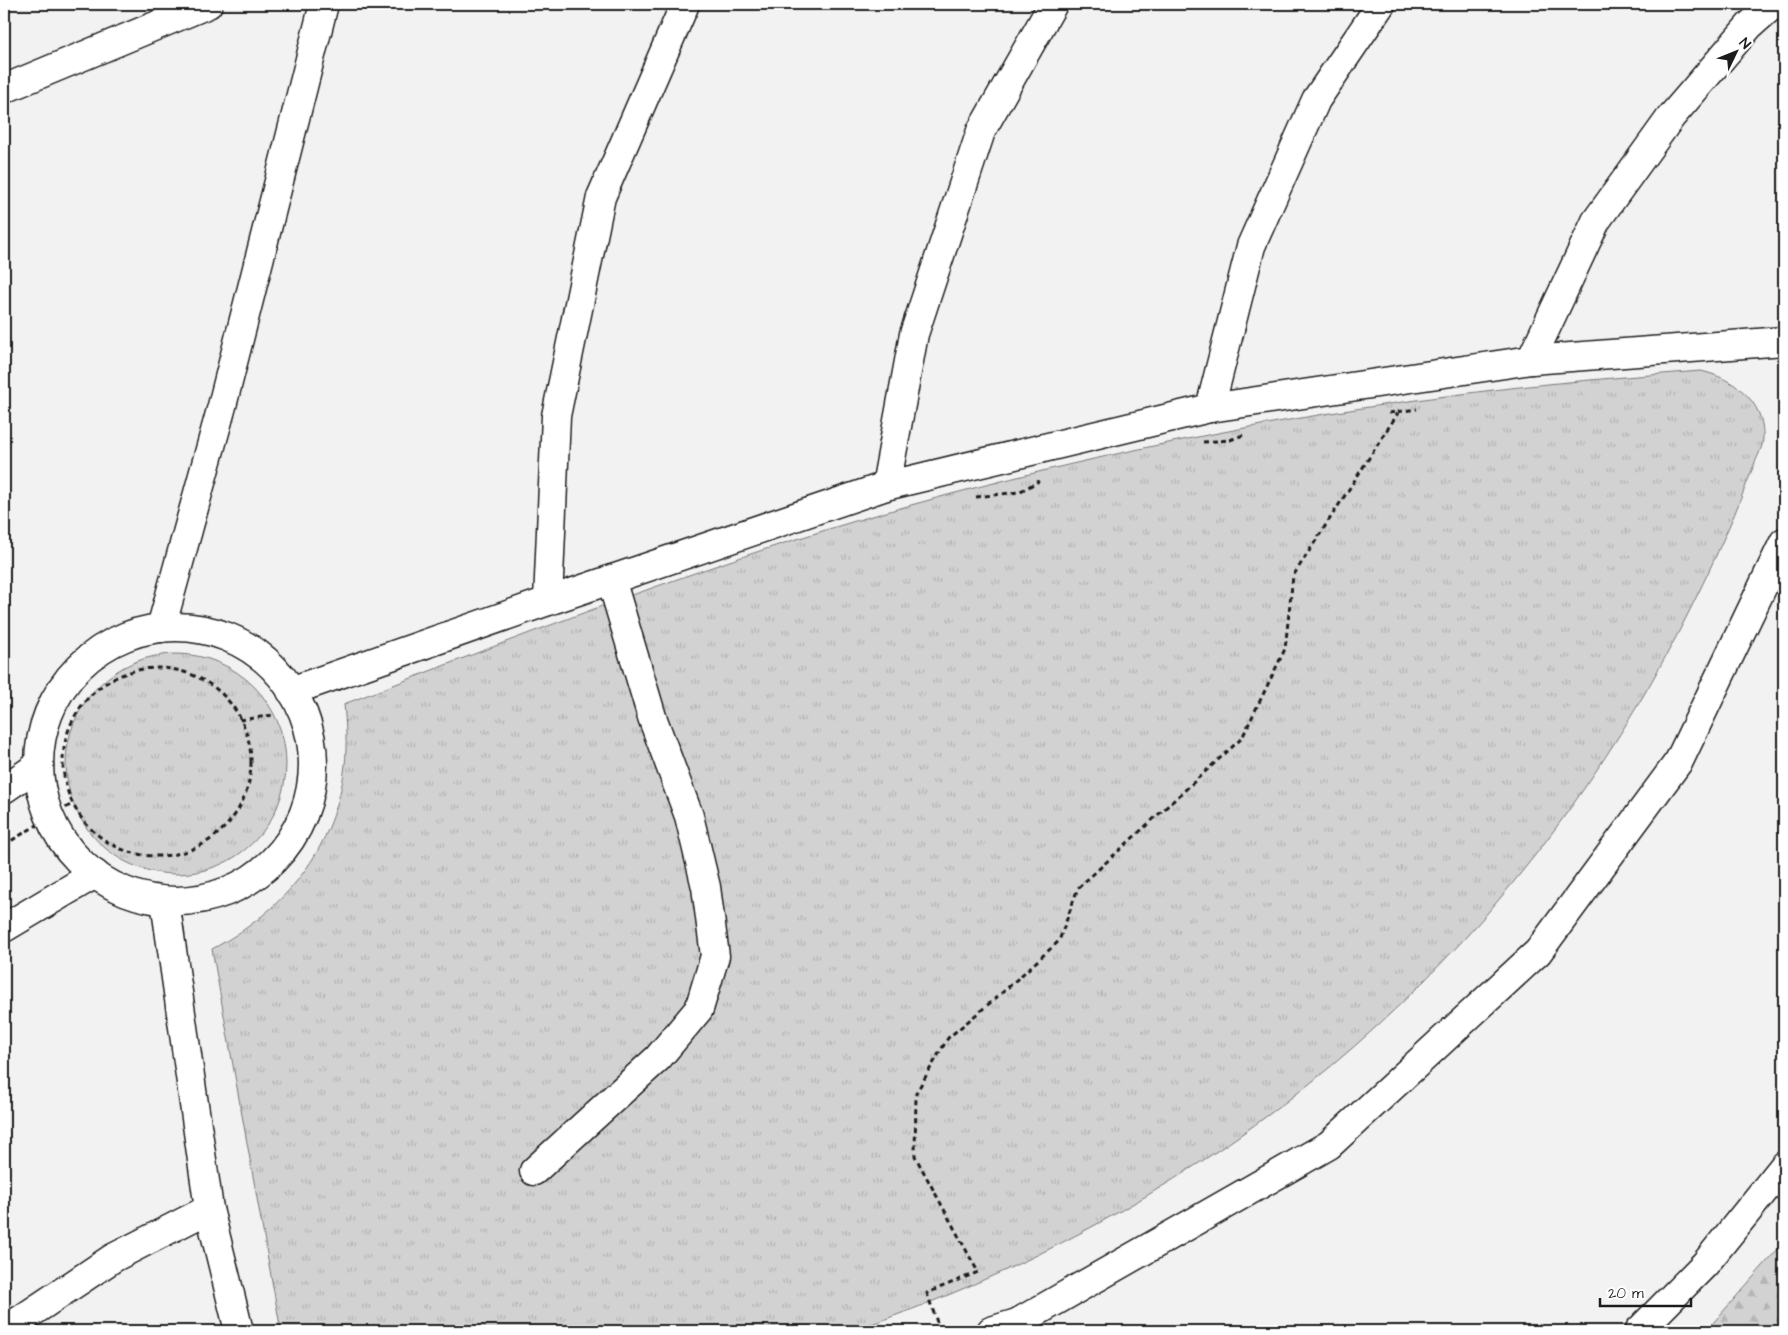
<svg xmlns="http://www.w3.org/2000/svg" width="1788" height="1335" font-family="'Architects Daughter',sans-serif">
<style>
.grass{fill:url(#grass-tufts);stroke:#777}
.forest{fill:url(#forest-firs);stroke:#777}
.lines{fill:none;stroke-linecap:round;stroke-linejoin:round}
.minor-casing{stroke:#1c1c1c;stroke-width:31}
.path{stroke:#1c1c1c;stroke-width:3;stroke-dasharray:5 4;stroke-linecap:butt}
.minor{stroke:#fff;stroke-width:28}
</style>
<defs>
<pattern id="grass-tufts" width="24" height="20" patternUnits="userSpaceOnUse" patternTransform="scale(1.25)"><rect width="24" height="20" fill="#d2d2d2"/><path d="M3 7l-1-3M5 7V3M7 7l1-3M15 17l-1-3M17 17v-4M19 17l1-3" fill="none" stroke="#b4b4b4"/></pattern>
<pattern id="forest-firs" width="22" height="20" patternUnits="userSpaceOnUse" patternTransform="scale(1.25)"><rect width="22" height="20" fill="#d2d2d2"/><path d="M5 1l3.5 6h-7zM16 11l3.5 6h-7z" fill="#b4b4b4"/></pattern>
</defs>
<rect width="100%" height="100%" fill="#f2f2f2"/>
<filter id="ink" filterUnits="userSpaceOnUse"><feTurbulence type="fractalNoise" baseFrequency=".02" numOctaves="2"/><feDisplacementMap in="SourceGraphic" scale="10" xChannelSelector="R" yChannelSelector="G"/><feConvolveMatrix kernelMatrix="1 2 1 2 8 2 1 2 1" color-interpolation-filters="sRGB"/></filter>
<g filter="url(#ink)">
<g class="grass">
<path d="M1701 371C1733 378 1765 401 1763 438 1763 447 1757 457 1754 465 1745 487 1737 510 1727 531 1665 673 1586 800 1484 917 1431 977 1371 1035 1308 1085 1170 1193 1017 1276 851 1331H281L212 949C285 910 335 850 345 765 347 745 346 725 344 704 516 638 686 571 862 519 1060 461 1264 419 1469 393 1546 383 1623 377 1701 371Z"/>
<circle cx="176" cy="764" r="110"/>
</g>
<polygon class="forest" points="1784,1242 1784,1331 1706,1331"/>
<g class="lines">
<defs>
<g id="minor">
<polyline points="4,89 208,4"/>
<polyline points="1531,360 1596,221 1671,117 1750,25 1774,4"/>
<polyline points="1210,408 1251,246 1316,100 1381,4"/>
<polyline points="886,486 914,334 981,131 1053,4"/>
<polyline points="548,601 556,416 601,197 685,4"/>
<circle cx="176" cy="764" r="137"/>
<polyline points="161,628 222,406 324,4"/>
<polyline points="291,691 548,601 886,486 1210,408 1531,360 1784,341"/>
<polyline points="4,789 39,765"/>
<polyline points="165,901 209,1209 239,1331"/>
<polyline points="4,928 95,874"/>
<polyline points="534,1171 658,1058 699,1009 715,956 706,887 689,816 652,717 611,579"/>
<polyline points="4,1331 113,1258 209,1209"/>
<polyline points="991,1331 1017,1323 1329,1145 1538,952 1679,761 1784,542"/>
<polyline points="1639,1331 1705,1264 1784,1166"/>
</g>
</defs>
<use href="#minor" class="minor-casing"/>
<g class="path">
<polyline points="1389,413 1417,409"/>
<polyline points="1203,442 1230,440 1243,435"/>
<polyline points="976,497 1019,492 1039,481"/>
<circle cx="157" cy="762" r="94"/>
<polyline points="240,720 274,715"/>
<polyline points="4,845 72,804"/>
<polyline points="940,1331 927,1293 978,1272 915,1156 916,1093 948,1038 1003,992 1059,941 1078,888 1242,738 1285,649 1293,576 1398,413"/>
</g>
<use href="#minor" class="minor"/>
</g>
</g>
<rect width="1788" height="1335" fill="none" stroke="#fff" stroke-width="20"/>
<rect x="10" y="10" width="1768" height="1315" fill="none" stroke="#1c1c1c" stroke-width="2" filter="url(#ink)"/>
<g transform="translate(1736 52) rotate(47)" stroke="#ffffff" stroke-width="4" paint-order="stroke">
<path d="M0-4L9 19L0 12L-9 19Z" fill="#1c1c1c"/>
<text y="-8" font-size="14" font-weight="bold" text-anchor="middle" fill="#1c1c1c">N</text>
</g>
<path d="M1600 1298v8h91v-8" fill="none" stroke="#1c1c1c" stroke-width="2.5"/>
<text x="1608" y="1298" font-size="15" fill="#1c1c1c" stroke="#ffffff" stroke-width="4" paint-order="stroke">20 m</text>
</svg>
